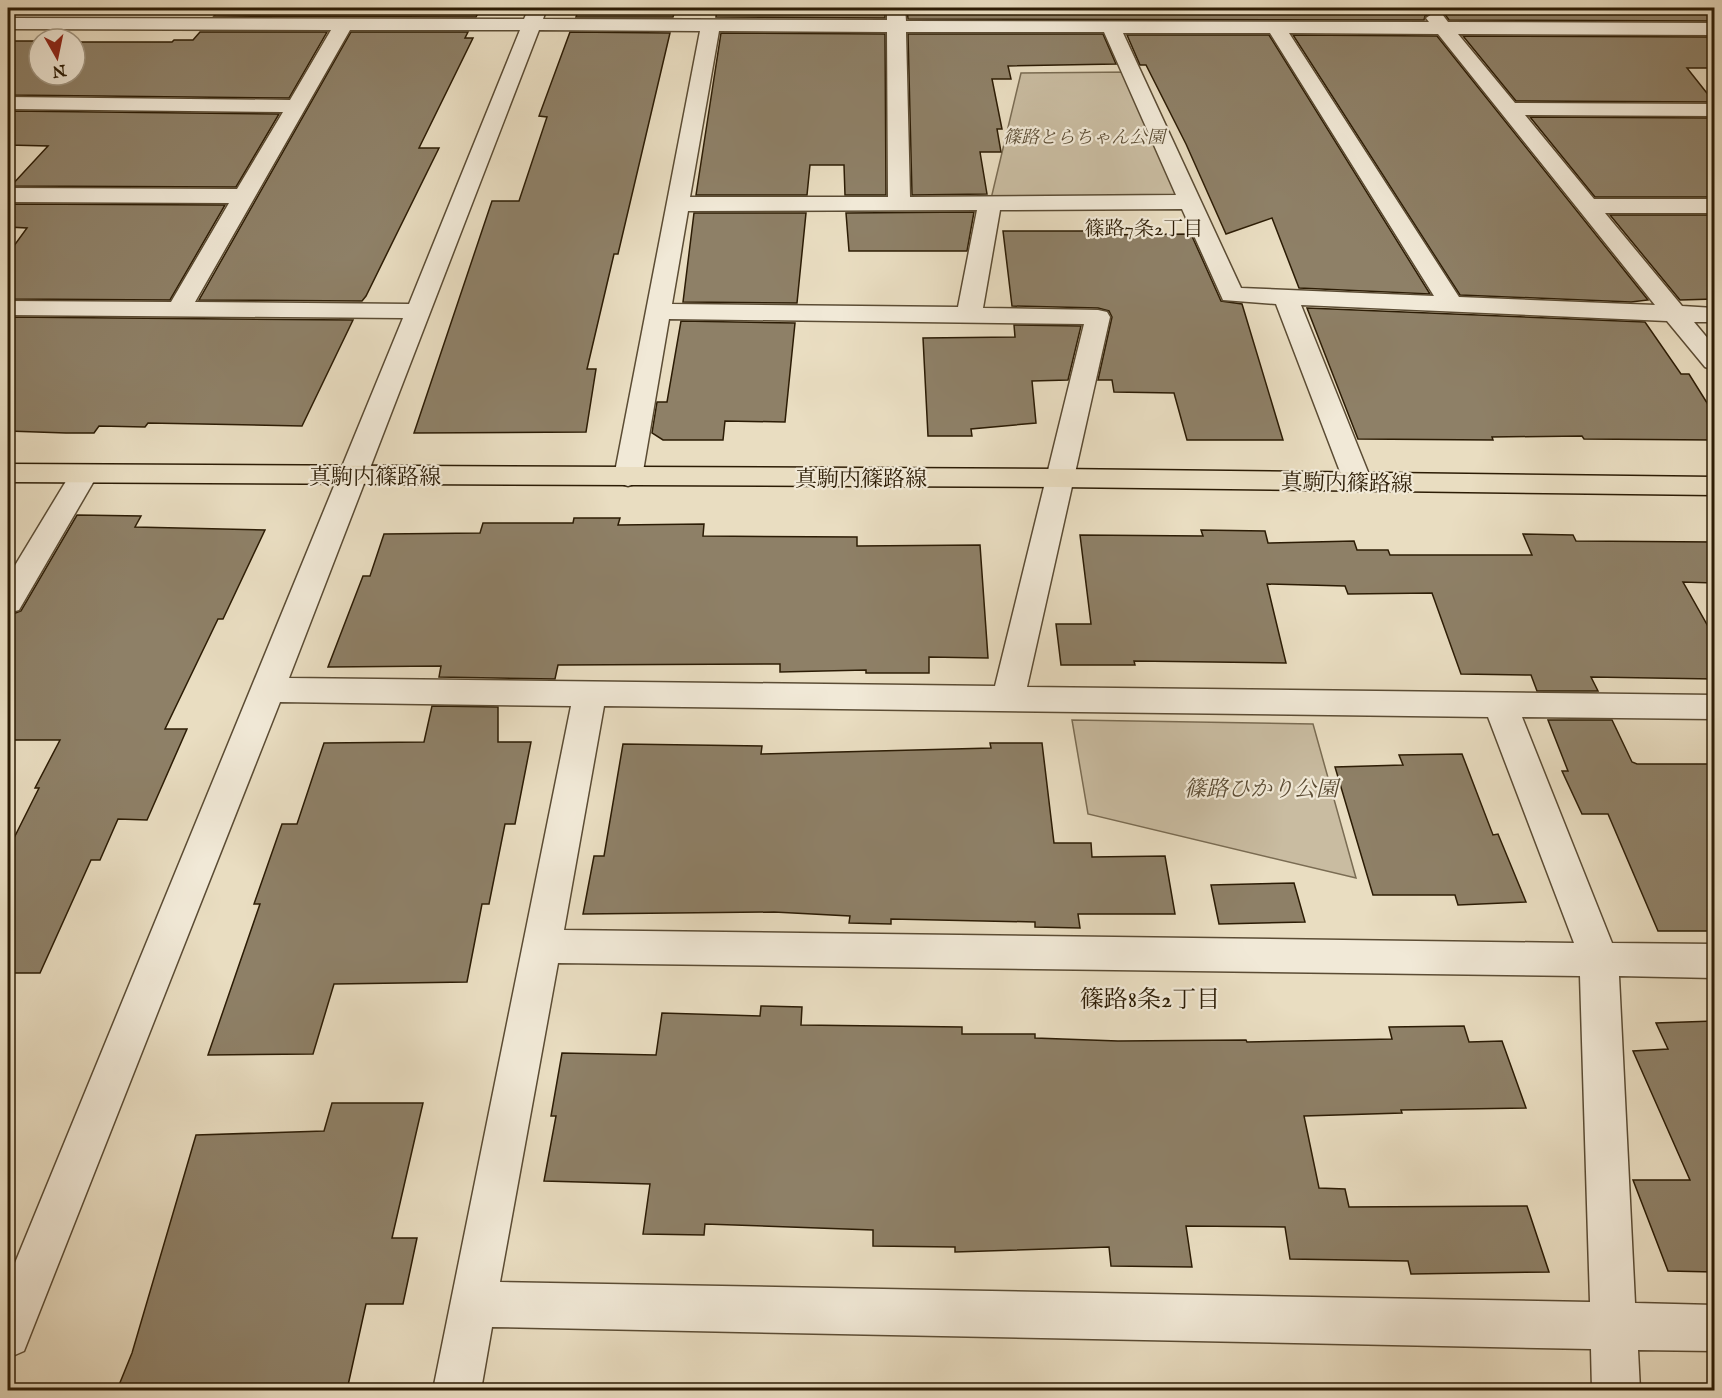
<svg xmlns="http://www.w3.org/2000/svg" width="1722" height="1398" font-family="'IM FELL English','Noto Serif JP',serif">
<style>
.green{fill:#c9bca1;stroke:#7a6c53;stroke-width:1.5}
.building{fill:#8e8067;stroke:#2c1c05;stroke-width:1.5}
.lines{fill:none;stroke-linecap:round;stroke-linejoin:round}
.street-casing{stroke:#5b4c34;stroke-width:3}
.primary-casing{stroke:#2c1c05;stroke-width:3}
.street{fill:#f1e9d7;fill-rule:evenodd}
.primary{fill:#e9ddc1;fill-rule:evenodd}
.labels{text-anchor:middle;stroke-width:4.5;stroke-linejoin:round;paint-order:stroke}
.far-park-label{font-size:18px;font-style:italic;fill:#5b4c34;stroke:#f1e9d7}
.far-neighbourhood-label{font-size:20px;fill:#2c1c05;stroke:#f1e9d7}
.street-label{font-size:22px;fill:#2c1c05;stroke:#f1e9d7}
.park-label{font-size:22px;font-style:italic;fill:#5b4c34;stroke:#f1e9d7}
.neighbourhood-label{font-size:24px;fill:#2c1c05;stroke:#f1e9d7}
</style>
<rect width="100%" height="100%" fill="#e9ddc1"/>
<filter id="stains"><feTurbulence type="fractalNoise" baseFrequency=".00333" numOctaves="4"/><feColorMatrix values="0 0 0 0 .2 0 0 0 0 .09 0 0 0 0 .02 0 0 0 .5 -.17"/></filter>
<radialGradient id="worn" r=".72"><stop offset=".6" stop-color="#630" stop-opacity="0"/><stop offset="1" stop-color="#630" stop-opacity=".3"/></radialGradient>
<g class="green">
<polygon points="1132,72 1191,202 990,203 1021,73"/>
<polygon points="1072,720 1313,724 1356,878 1088,814"/>
</g>
<g class="building">
<polygon points="221,8 481,8 476,17 214,16"/>
<polygon points="579,8 676,8 673,17 576,17"/>
<polygon points="717,8 885,8 885,18 716,17"/>
<polygon points="907,8 1714,8 1714,21 1449,20 1444,13 1436,10 1425,16 1424,20 908,19"/>
<polygon points="200,32 327,32 289,98 8,95 8,41 39,41 39,75 75,75 75,42 172,42 174,40 193,40"/>
<polygon points="351,32 468,32 465,38 473,38 419,148 439,148 366,296 362,301 199,300"/>
<polygon points="570,32 670,33 618,254 614,254 587,369 596,369 586,432 414,433 492,201 519,201 547,117 539,116"/>
<polygon points="721,33 885,34 886,195 845,195 844,165 810,165 807,195 696,195"/>
<polygon points="908,34 1103,34 1116,64 1008,66 1011,79 992,79 1002,129 997,129 1001,152 980,152 987,194 912,195"/>
<polygon points="1127,35 1269,35 1430,294 1299,288 1272,218 1226,234 1186,144 1146,65 1140,65"/>
<polygon points="1293,35 1437,36 1648,300 1631,302 1460,295"/>
<polygon points="1463,36 1714,37 1714,68 1687,68 1714,102 1516,101"/>
<polygon points="8,111 279,114 236,187 11,186 48,146 8,145"/>
<polygon points="1530,117 1714,118 1714,197 1595,197"/>
<polygon points="8,204 225,205 170,300 8,299 8,254 27,228 8,227"/>
<polygon points="974,212 967,251 849,251 846,213"/>
<polygon points="694,213 806,213 797,303 683,302"/>
<polygon points="1610,215 1714,215 1714,299 1680,300"/>
<polygon points="1003,231 1094,231 1095,235 1191,234 1221,301 1242,304 1283,440 1187,440 1174,393 1114,392 1112,380 1098,380 1112,317 1109,311 1098,308 1012,306"/>
<polygon points="1307,308 1645,322 1681,374 1689,374 1714,414 1714,440 1584,439 1582,436 1492,437 1493,440 1358,439"/>
<polygon points="8,317 353,320 302,426 148,423 145,427 99,426 94,433 66,433 8,431"/>
<polygon points="681,321 795,323 785,422 725,421 723,440 663,440 652,433 657,402 667,402"/>
<polygon points="1014,325 1081,326 1068,380 1032,381 1036,423 971,429 972,436 928,436 923,338 1015,337"/>
<polygon points="77,515 141,516 135,527 265,530 223,619 218,619 165,729 187,729 147,820 118,819 100,860 91,860 40,973 8,973 8,850 39,788 35,788 60,740 8,740 8,619 10,615 21,611"/>
<polygon points="574,518 620,518 618,525 704,524 703,536 857,537 857,546 980,545 988,658 929,657 929,673 866,673 866,670 780,672 780,664 558,665 555,679 439,677 441,666 328,667 363,576 370,576 384,534 480,533 483,523 573,523"/>
<polygon points="1201,530 1265,531 1268,543 1354,541 1357,550 1388,550 1390,555 1532,555 1523,534 1573,535 1576,541 1714,542 1714,583 1683,582 1714,637 1714,679 1591,677 1598,691 1537,691 1531,675 1461,674 1432,593 1348,594 1345,586 1267,584 1286,663 1134,661 1135,665 1061,665 1056,624 1091,624 1080,535 1203,536"/>
<polygon points="432,706 498,707 498,742 531,742 515,824 505,824 489,904 482,904 467,982 334,984 313,1054 208,1055 260,904 254,904 282,824 297,824 324,743 424,742"/>
<polygon points="1548,720 1612,720 1632,762 1637,764 1714,764 1714,931 1658,931 1608,814 1582,814 1562,771 1568,771"/>
<polygon points="990,743 1042,743 1054,843 1091,843 1092,857 1165,856 1175,914 1078,914 1080,928 1035,927 1035,922 891,919 891,924 849,923 850,916 774,912 583,914 594,856 604,856 623,744 762,746 761,754 991,748"/>
<polygon points="1462,754 1493,835 1498,834 1526,902 1458,905 1455,895 1373,895 1335,767 1403,765 1399,755"/>
<polygon points="1294,883 1305,922 1219,924 1211,885"/>
<polygon points="761,1006 802,1007 801,1025 962,1027 962,1034 1035,1034 1035,1038 1118,1041 1246,1040 1247,1042 1392,1039 1389,1027 1464,1026 1469,1042 1502,1041 1526,1108 1401,1110 1402,1113 1304,1116 1319,1188 1345,1189 1349,1207 1527,1206 1549,1272 1411,1274 1408,1261 1290,1259 1285,1227 1186,1226 1192,1267 1111,1266 1109,1247 955,1252 955,1247 873,1246 873,1230 705,1224 704,1235 643,1234 650,1184 544,1181 556,1116 551,1116 562,1053 656,1055 662,1013 760,1016"/>
<polygon points="1714,1021 1714,1272 1668,1271 1633,1180 1690,1180 1633,1051 1668,1049 1656,1023"/>
<polygon points="332,1103 423,1103 392,1238 417,1238 403,1304 366,1304 347,1390 117,1390 132,1353 196,1135 324,1131"/>
</g>
<g class="lines">
<defs>
<g id="street">
<path d="M529 8H547L543 19 887 20V8H905L906 21 1429 22 1426 18 1435 12 1442 14 1448 22 1714 23V35L1458 34 1515 103 1714 104V116L1525 115 1594 199H1714V213H1605L1682 306 1714 308V322H1694L1714 346V370L1705 367 1667 321 1301 305 1372 482 1368 488 1358 491 1348 488 1344 482 1276 304 1223 300 1182 209 1000 210 983 308 1098 310 1107 312 1110 317 1027 687 1714 695V719L1522 717 1612 943 1714 944V978L1619 976 1635 1303 1714 1305V1351L1638 1350 1640 1390H1592L1591 1349 492 1327 481 1390H433L571 706 280 702 24 1351 8 1358V1280L403 318 8 315V301L171 302 229 203 8 202V188L237 189 283 112 8 109V97L290 100 331 30 8 29V18L524 19ZM350 30H520L409 304 195 302ZM539 30 700 31 614 477 618 483 628 486 638 483 642 477 669 319 1084 324 995 686 289 678ZM719 31 887 32 888 197H690ZM906 32H1104L1176 195 910 197ZM1123 33H1270L1434 296 1241 288ZM1289 33 1438 34 1655 305 1459 297ZM977 210 958 307 672 304 688 211ZM604 706 1488 717 1574 943 564 930ZM558 963 1580 976 1590 1302 500 1282Z"/>
<polygon points="84,465 94,468 98,474 19,610 8,613 8,577 74,468"/>
</g>
<polygon id="primary" points="8,464 1058,469 1714,477 1714,495 1058,487 8,482"/>
</defs>
<use href="#street" class="street-casing"/>
<use href="#primary" class="primary-casing"/>
<use href="#street" class="street"/>
<use href="#primary" class="primary"/>
</g>
<g class="labels">
<g class="far-park-label">
<text x="1084" y="143">篠路とらちゃん公園</text>
</g>
<g class="far-neighbourhood-label">
<text x="1144" y="235">篠路7条2丁目</text>
</g>
<g class="street-label">
<text x="375" y="484">真駒内篠路線</text>
<text x="861" y="486">真駒内篠路線</text>
<text transform="translate(1347 482) rotate(1)" y="8">真駒内篠路線</text>
</g>
<g class="park-label">
<text x="1261" y="796">篠路ひかり公園</text>
</g>
<g class="neighbourhood-label">
<text x="1150" y="1007">篠路8条2丁目</text>
</g>
</g>
<rect width="1722" height="1398" fill="none" stroke="#e9ddc1" stroke-width="30"/>
<rect x="9" y="9" width="1704" height="1380" fill="none" stroke="#2c1c05" stroke-width="3"/>
<rect x="15" y="15" width="1692" height="1368" fill="none" stroke="#2c1c05" stroke-width="1.5"/>
<g transform="translate(57 57) rotate(171)"><circle r="28" fill="#f1e9d7" stroke="#a29783" stroke-width="1.5"/>
<path d="M0-4.5L10 22L0 15L-10 22Z" fill="#8f2418"/>
<text y="-9" font-size="16" font-weight="bold" text-anchor="middle" fill="#2c1c05">N</text>
</g>
<rect width="100%" height="100%" filter="url(#stains)"/>
<rect width="100%" height="100%" fill="url(#worn)"/>
</svg>
